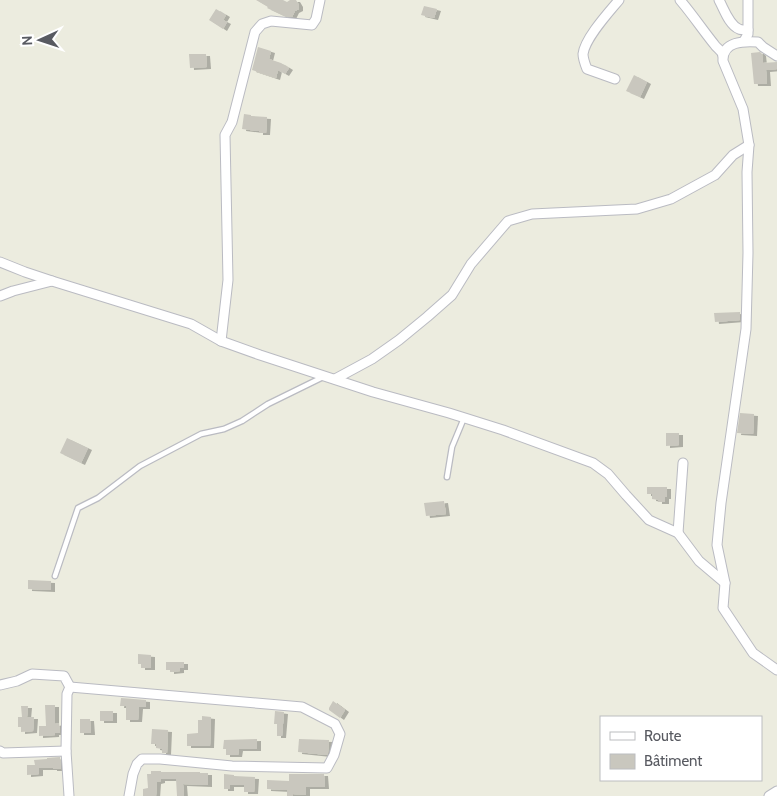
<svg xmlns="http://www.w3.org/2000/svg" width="777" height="796" font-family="Cabin,sans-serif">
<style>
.building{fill:#c9c7be;filter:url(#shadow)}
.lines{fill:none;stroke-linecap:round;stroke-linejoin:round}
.service-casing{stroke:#babbc2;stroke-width:7}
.minor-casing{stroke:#babbc2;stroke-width:11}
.service{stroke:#fff;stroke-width:4.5}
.minor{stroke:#fff;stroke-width:9}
</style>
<defs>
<filter id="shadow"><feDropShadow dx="4" dy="2" stdDeviation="0" flood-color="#0004"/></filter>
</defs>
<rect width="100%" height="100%" fill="#ececdf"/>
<g class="building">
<polygon points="256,0 283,0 287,2 290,0 296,0 299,5 299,9 295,11 292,17 284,16 267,8 268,7"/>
<polygon points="424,6 437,9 434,18 421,15"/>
<polygon points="216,9 226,15 223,20 227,22 223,29 209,20"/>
<polygon points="258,47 271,51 269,59 281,63 289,68 285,74 278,70 276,78 252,70"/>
<polygon points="760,52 762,54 763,63 777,62 777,69 766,70 767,84 754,84 751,53"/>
<polygon points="189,54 206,54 207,67 190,68"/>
<polygon points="634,75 647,82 640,97 626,91"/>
<polygon points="244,114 251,115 251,116 267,117 266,133 259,133 259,131 242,129"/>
<polygon points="740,312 740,320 715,322 714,313"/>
<polygon points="740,413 754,414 753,434 737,433"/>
<polygon points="666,433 679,433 679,445 666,446"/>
<polygon points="67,438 88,448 81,463 60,453"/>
<polygon points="647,487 667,487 667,497 665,497 665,502 658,502 658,500 652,499 652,494 647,494"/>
<polygon points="444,501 446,514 426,516 424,503"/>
<polygon points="28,580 51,581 51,590 28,589"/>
<polygon points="138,654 151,655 151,668 141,668 141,664 138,664"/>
<polygon points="166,662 184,662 184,668 180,668 180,671 170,672 170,670 166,670"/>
<polygon points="121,698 146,700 146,707 139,707 138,720 126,720 126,706 120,706"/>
<polygon points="333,701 345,710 340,718 329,710 329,708"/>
<polygon points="45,705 55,705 55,724 59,723 60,733 55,733 55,735 39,736 39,726 46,726"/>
<polygon points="21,706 28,706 27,717 34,717 33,731 21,732 21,727 18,727 18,717 22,717"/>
<rect x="100" y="711" width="13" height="10"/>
<polygon points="275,711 284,712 282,736 277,736 277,724 274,724"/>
<polygon points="202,716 211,717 210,746 187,746 187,734 198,733 198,720 202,720"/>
<polygon points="80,719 90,719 91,733 80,733"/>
<polygon points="152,729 168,730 167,753 162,753 162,749 156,748 156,744 151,744"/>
<polygon points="257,739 257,749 239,749 238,755 226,755 226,749 223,749 224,740"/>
<polygon points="299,739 329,740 328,753 327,755 298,752"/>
<polygon points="60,757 61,769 53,769 53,768 39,768 39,774 27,775 27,765 35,765 34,760 47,759 47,758"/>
<polygon points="151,771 161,771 161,772 200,772 200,773 208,773 208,785 183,784 184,796 177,796 176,779 161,779 161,781 157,782 156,796 143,796 143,789 148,788 147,774 151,774"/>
<polygon points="224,774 234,775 234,776 255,777 254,792 244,792 244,785 230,785 230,789 224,789"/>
<polygon points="289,774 324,774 325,787 306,787 306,795 293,794 293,796 287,796 287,790 267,789 267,780 289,781"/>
</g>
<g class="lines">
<defs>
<g id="service">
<polyline points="447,477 452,447 464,418"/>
<polyline points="55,576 78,508 98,498 140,466 201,434 224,429 242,421 268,404 323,377"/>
</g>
<g id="minor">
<path d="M680 0C692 14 702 29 714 44 717 49 722 50 723 56"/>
<path d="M719 0C724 9 729 25 739 29 741 30 745 30 748 30V34L744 41"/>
<polyline points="748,0 748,30"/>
<path d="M777 56 763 47 758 42C744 41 722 41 723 61L743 109 749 145 747 172 748 253 746 329 721 503 717 545 725 583 723 608 753 653 777 670"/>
<path d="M615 79 587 69C585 64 583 59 583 54 585 38 609 12 619 0"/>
<polyline points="0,262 25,272 52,281"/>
<polyline points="0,296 13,291 52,281 191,324 221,341 260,355 373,392 449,413 503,430 593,463 608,474 626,495 649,520 678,533 699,561 725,583"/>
<polyline points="221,341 228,280 225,135 232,122 255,32 262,24 271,21 312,25 316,19 320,0"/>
<polyline points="335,379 372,359 399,340 427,317 452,295 471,264 508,221 532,214 637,209 671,199 715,175 733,155 749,145"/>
<polyline points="678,533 683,463"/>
<polyline points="0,685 17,681 32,674 64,676 70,687"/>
<polyline points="70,687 302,707 335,724 340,734 334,755 327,768 232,766 160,759 142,759 137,764 133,774 129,796"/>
<polyline points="0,751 3,753 66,751"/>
<polyline points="69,796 66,751 67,694 70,687"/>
<polyline points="769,796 777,791"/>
</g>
</defs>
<use href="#service" class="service-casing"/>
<use href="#minor" class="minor-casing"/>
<use href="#service" class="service"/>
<use href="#minor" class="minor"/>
</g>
<rect x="600" y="716" width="162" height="65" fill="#ffffff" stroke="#bcbdc0"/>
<rect x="610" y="732" width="25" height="8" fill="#ffffff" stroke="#bcbdc0"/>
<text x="644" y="741" font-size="15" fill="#585a61">Route</text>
<rect x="610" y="754" width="25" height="15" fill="#c9c7be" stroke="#bcbdc0"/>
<text x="644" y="766" font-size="15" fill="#585a61">Bâtiment</text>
<g transform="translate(40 40) rotate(267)" stroke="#ffffff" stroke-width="4" paint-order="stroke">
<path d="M0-4L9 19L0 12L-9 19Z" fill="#585a61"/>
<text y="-8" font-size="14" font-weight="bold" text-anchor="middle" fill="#585a61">N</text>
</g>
</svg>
